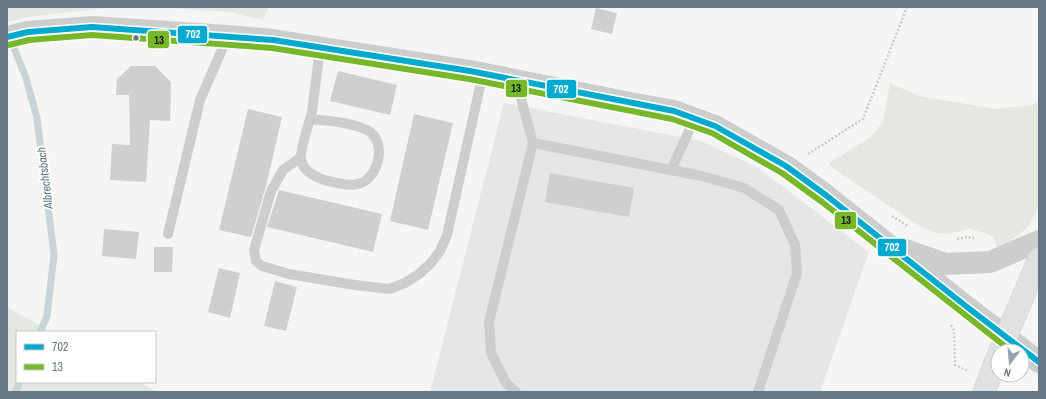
<svg xmlns="http://www.w3.org/2000/svg" width="1046" height="399" font-family="'Archivo Narrow',sans-serif">
<style>
.built{fill:#e5e6e6}
.green{fill:#e4e8e1}
.lines{fill:none;stroke-linecap:round;stroke-linejoin:round}
.stream{stroke:#cad4d6;stroke-width:7}
.building{fill:#ced0cf}
.primary-casing{stroke:#d1d1d1;stroke-width:23}
.path{stroke:#cacbcb;stroke-width:2.5;stroke-dasharray:2 2;stroke-linecap:butt}
.service{stroke:#cccece;stroke-width:10}
.tertiary{stroke:#cccece;stroke-width:22}
.primary{stroke:#e0e1e1;stroke-width:22}
.bus-1-casing{stroke:#fff;stroke-width:9}
.bus-2-casing{stroke:#fff;stroke-width:9}
.bus-1{stroke:#00a9ce;stroke-width:6}
.bus-2{stroke:#76b82a;stroke-width:6}
.bus-dot{fill:#647784;stroke:#fff;stroke-width:1.5}
.labels{text-anchor:middle;stroke-width:4;stroke-linejoin:round;paint-order:stroke}
.water-label{font-size:12px;font-style:italic;fill:#5f7a81;stroke:#fff}
.line-badge{stroke:#fff;stroke-width:1.5}
.badge-label{font-size:11px;text-anchor:middle;font-weight:bold;fill:#fff}
.pale-badge-label{font-size:11px;text-anchor:middle;font-weight:bold;fill:#111}
</style>
<rect width="100%" height="100%" fill="#f5f5f3"/>
<polygon class="built" points="504,103 702,141 758,168 869,252 820,392 430,392"/>
<g class="green">
<polygon points="7,7 116,7 27,17 7,22"/>
<polygon points="154,7 269,7 263,20 230,12"/>
<polygon points="890,83 919,96 997,109 1032,105 1039,101 1039,207 1027,228 1010,241 997,248 993,237 986,233 969,229 948,234 937,233 924,228 910,220 830,166 829,163 872,136 883,121"/>
<polygon points="7,307 51,332 17,332 17,382 139,382 157,392 7,392"/>
</g>
<g class="lines">
<g class="stream">
<polyline points="10,38 26,78 37,118 54,255 47,316 40,332"/>
<polyline points="15,392 20,382"/>
</g>
</g>
<g class="building">
<polygon points="596,8 617,13 612,34 591,29"/>
<polygon points="131,66 155,66 171,82 170,121 150,120 146,182 110,180 112,144 130,145 129,95 116,95 117,79"/>
<polygon points="338,71 397,85 390,115 330,101"/>
<polygon points="248,109 282,117 266,186 251,237 219,230"/>
<polygon points="414,114 453,123 428,230 390,221"/>
<polygon points="550,173 634,188 629,217 545,202"/>
<polygon points="279,190 382,214 373,252 267,227"/>
<polygon points="104,229 139,232 136,259 102,256"/>
<polygon points="154,247 173,247 172,272 154,272"/>
<polygon points="219,268 240,273 230,318 208,312"/>
<polygon points="275,281 297,287 286,331 264,326"/>
</g>
<g class="lines">
<defs>
<g id="primary">
<polyline points="1000,351 1039,259"/>
<polyline points="984,392 998,356"/>
</g>
</defs>
<use href="#primary" class="primary-casing"/>
<g class="path">
<polyline points="808,154 863,119 907,7"/>
<polyline points="892,216 908,226"/>
<polyline points="957,239 966,237 974,238"/>
<polyline points="951,325 954,331 955,365 968,371"/>
</g>
<g class="service">
<polyline points="516,80 533,143 489,322 491,353 506,383 516,392"/>
<path d="M310 119C328 121 350 122 367 130 388 141 379 179 358 184 351 186 343 184 337 183 331 181 324 181 319 178 310 173 303 170 301 159 299 153 310 120 312 112L320 48"/>
<polyline points="533,143 702,176 744,188 779,210 795,245 797,273 758,392"/>
<polyline points="300,158 283,170 271,191 254,250 256,261 262,266 289,274 355,285 389,289 405,283 419,274 431,263 440,251 447,235 483,73"/>
<polyline points="671,170 695,118"/>
<polyline points="168,234 200,100 228,36"/>
</g>
<g class="tertiary">
<polyline points="7,37 28,32 92,27 228,36 273,40 470,71 625,102 674,111 715,126 786,166 827,196 967,307 1039,362"/>
<polyline points="905,250 945,264 990,262 1039,241"/>
</g>
<use href="#primary" class="primary"/>
<defs>
<polyline id="bus-1" points="7,37 28,32 92,27 273,40 470,71 674,111 715,126 786,166 827,196 967,307 1039,362"/>
<polyline id="bus-2" points="9,45 29,40 92,35 272,48 469,79 672,119 712,133 782,173 822,202 1011,351"/>
</defs>
<use href="#bus-1" class="bus-1-casing"/>
<use href="#bus-2" class="bus-2-casing"/>
<use href="#bus-1" class="bus-1"/>
<use href="#bus-2" class="bus-2"/>
</g>
<circle class="bus-dot" cx="136" cy="38" r="3.5"/>
<g class="labels">
<g class="water-label">
<text transform="translate(45 178) rotate(-97)" y="4">Albrechtsbach</text>
</g>
</g>
<g class="line-badge">
<rect x="177" y="25" width="31" height="19" rx="4" fill="#00a9ce"/>
<rect x="147" y="30" width="23" height="19" rx="4" fill="#76b82a"/>
<rect x="505" y="79" width="23" height="19" rx="4" fill="#76b82a"/>
<rect x="546" y="79" width="31" height="20" rx="4" fill="#00a9ce"/>
<rect x="834" y="211" width="23" height="19" rx="4" fill="#76b82a"/>
<rect x="877" y="238" width="30" height="19" rx="4" fill="#00a9ce"/>
</g>
<g class="badge-label">
<text x="193" y="38">702</text>
<text x="561" y="93">702</text>
<text x="892" y="251">702</text>
</g>
<g class="pale-badge-label">
<text x="159" y="44">13</text>
<text x="516" y="92">13</text>
<text x="846" y="224">13</text>
</g>
<rect width="1046" height="399" fill="none" stroke="#647784" stroke-width="16"/>
<rect x="16" y="331" width="140" height="52" fill="#ffffff" stroke="#c1c9ce"/>
<rect x="24" y="344" width="20" height="6" fill="#00a9ce" stroke="#c1c9ce"/>
<text x="52" y="351" font-size="12" fill="#647784">702</text>
<rect x="24" y="364" width="20" height="6" fill="#76b82a" stroke="#c1c9ce"/>
<text x="52" y="371" font-size="12" fill="#647784">13</text>
<g transform="translate(1010 363) rotate(196)"><circle r="19" fill="#ffffff" stroke="#c1c9ce"/>
<path d="M0-3L7 15L0 10L-7 15Z" fill="#97a3ab"/>
<text y="-6" font-size="11" font-weight="bold" text-anchor="middle" fill="#647784">N</text>
</g>
</svg>
